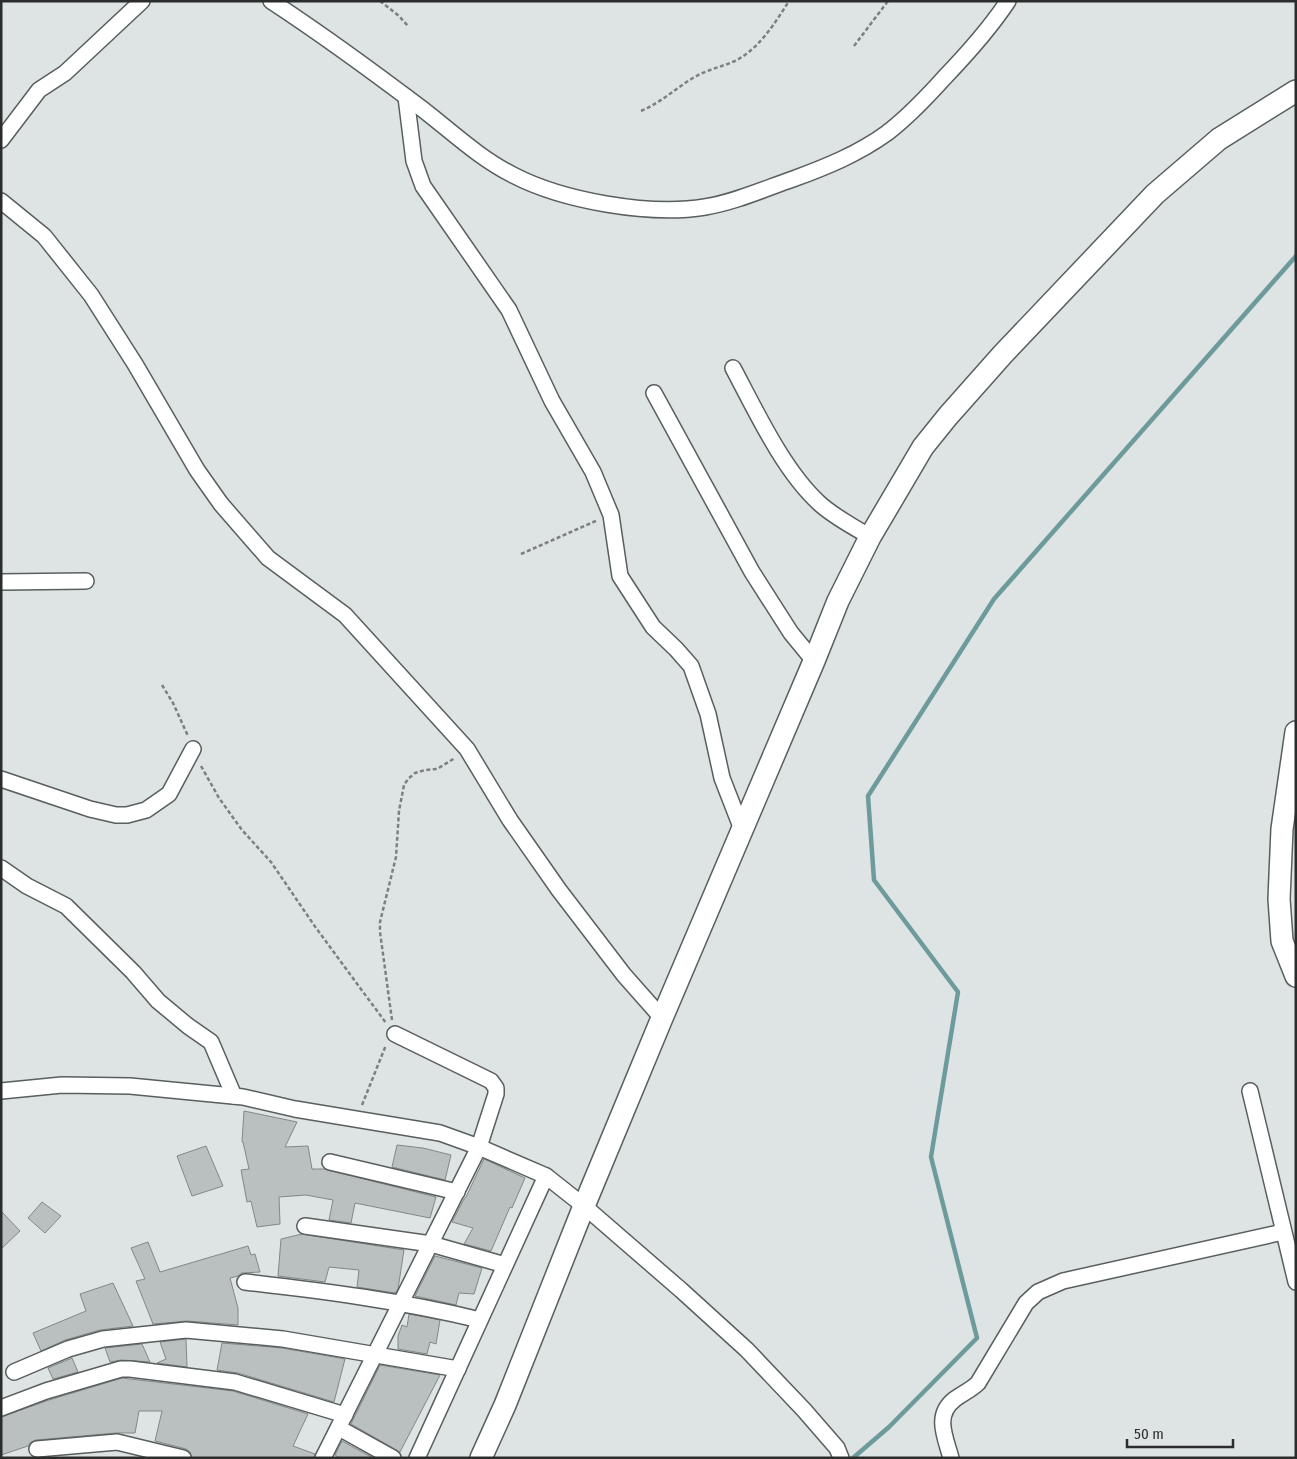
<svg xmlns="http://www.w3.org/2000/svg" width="1297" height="1459" font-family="'Fira Sans Condensed',sans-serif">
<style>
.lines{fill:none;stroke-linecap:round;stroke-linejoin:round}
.stream{stroke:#6d9b9b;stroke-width:4.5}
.building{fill:#babfbf;stroke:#828787}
.street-casing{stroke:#595e5e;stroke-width:18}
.secondary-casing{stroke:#595e5e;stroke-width:24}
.path{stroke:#7d8080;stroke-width:2.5;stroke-dasharray:4 2.5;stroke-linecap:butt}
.street{stroke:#fff;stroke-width:15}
.secondary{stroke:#fff;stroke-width:21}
</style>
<rect width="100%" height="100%" fill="#dee3e3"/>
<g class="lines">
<polyline class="stream" points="853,1458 889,1427 977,1338 931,1157 958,992 874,880 868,796 994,599 1296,256"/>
</g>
<g class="building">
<polygon points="244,1111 297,1122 285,1147 308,1146 312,1169 324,1169 436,1197 430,1218 355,1203 351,1223 329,1220 333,1200 306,1195 279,1197 280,1224 257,1227 251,1201 247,1202 241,1170 249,1169 243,1142 242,1142"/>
<polygon points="397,1145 423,1148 451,1155 445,1180 392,1167"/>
<polygon points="206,1146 223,1186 192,1196 177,1156"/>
<polygon points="484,1159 525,1178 512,1208 510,1207 491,1251 464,1244 473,1228 452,1222 464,1199 466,1197"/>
<polygon points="42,1202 61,1216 45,1233 28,1218"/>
<polygon points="1,1211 20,1231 1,1249"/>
<polygon points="302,1234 404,1250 398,1289 395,1293 357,1287 359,1270 329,1267 325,1282 278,1276 281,1239"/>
<polygon points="148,1242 160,1272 248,1246 251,1255 255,1254 260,1272 242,1273 238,1276 230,1278 238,1308 238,1325 187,1321 153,1324 136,1281 145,1279 131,1248"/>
<polygon points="435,1256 482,1268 474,1294 459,1293 456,1305 415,1296"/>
<polygon points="113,1283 133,1326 100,1330 65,1340 41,1351 33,1333 86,1311 80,1294"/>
<polygon points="409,1314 440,1320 436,1344 430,1342 427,1354 398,1349 398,1336 402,1325 407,1327"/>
<polygon points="186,1339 187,1367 157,1363 166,1359 160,1342"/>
<polygon points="222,1343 282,1348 345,1359 334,1402 238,1373 217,1370"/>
<polygon points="142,1344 150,1362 121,1360 110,1362 105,1348"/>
<polygon points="72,1358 78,1372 53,1379 48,1368"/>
<polygon points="380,1365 440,1375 400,1452 351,1424"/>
<polygon points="122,1378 233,1391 308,1414 293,1446 315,1454 314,1458 192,1458 190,1452 186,1449 155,1441 162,1411 139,1411 135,1433 116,1433 36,1440 31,1442 28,1446 1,1455 1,1417 49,1400"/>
<polygon points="342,1441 373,1458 340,1458 335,1455"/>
</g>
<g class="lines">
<defs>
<g id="street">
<path d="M271 1C323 35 372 71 421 108 451 131 479 158 513 175 563 201 649 216 705 207 735 202 764 189 793 179 826 167 858 154 887 133 908 117 926 98 944 78 967 54 989 30 1008 1"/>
<polyline points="406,97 414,161 423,186 509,310 552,401 593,472 611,515 620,576 653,627 676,649 691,666 708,714 722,778 743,832"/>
<polyline points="1,140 39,90 65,73 142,1"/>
<polyline points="1,201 44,236 91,295 135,364 197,470 221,504 268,558 345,615 467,749 510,820 559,890 624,975 662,1018"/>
<path d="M733 368C756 411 783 470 819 503 834 517 853 526 870 537"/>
<polyline points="654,393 752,572 791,633 814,661"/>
<polyline points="1,582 86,581"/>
<polyline points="1,779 90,809 116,815 127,815 146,810 169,794 193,749"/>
<polyline points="1,868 27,886 66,906 133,972 158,1001 188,1026 211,1042 234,1096"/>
<polyline points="1,1091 62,1085 130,1086 243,1097 295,1109 440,1133 479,1147 546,1176 584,1206 681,1290 747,1350 804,1410 837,1448 841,1458"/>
<polyline points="1250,1091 1296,1282"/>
<polyline points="330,1162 457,1192"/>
<polyline points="305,1226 431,1244 505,1265"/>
<path d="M245 1282C324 1291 403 1301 480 1320"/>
<polyline points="14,1372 68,1349 103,1339 186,1330 283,1339 458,1369"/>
<polyline points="1,1408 46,1391 121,1369 130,1369 235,1382 345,1415"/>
<polyline points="339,1428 393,1458"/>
<polyline points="37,1449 117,1442 183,1458"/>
<polyline points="323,1458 479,1147 496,1094 496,1088 491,1081 395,1034"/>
<polyline points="417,1458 546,1176"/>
<path d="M951 1458C945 1436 934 1415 955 1399 963 1393 971 1390 978 1383L1026 1303 1038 1292 1063 1281 1283 1232"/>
</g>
<g id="secondary">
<polyline points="1296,732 1282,829 1279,899 1282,941 1296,976"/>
<polyline points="481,1458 505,1405 584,1206 662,1018 814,661 838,601 870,537 923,447 948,416 1003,354 1155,194 1219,139 1296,91"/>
</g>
</defs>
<use href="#street" class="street-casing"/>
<use href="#secondary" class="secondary-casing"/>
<g class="path">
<polyline points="380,1 399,16 408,26"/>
<polyline points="854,46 888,1"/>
<path d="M641 111C660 103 675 89 693 78 706 70 721 67 735 61 759 49 775 23 789 1"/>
<polyline points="521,554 598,520"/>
<polyline points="162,685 173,703 188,736"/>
<polyline points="201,766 219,798 242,830 271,862 316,928 386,1023"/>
<polyline points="392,1020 380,932 380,922 396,857 399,811 404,785 408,779 415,773 425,770 437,769 455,758"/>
<polyline points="362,1105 386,1045"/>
</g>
<use href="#street" class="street"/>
<use href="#secondary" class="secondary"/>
</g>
<rect width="1297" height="1459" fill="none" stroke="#2b2d2d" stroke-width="5"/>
<path d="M1127 1439v8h106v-8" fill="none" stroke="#2b2d2d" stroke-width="2.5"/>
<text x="1134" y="1439" font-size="15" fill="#2b2d2d" stroke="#dee3e3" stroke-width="4" paint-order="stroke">50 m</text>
</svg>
